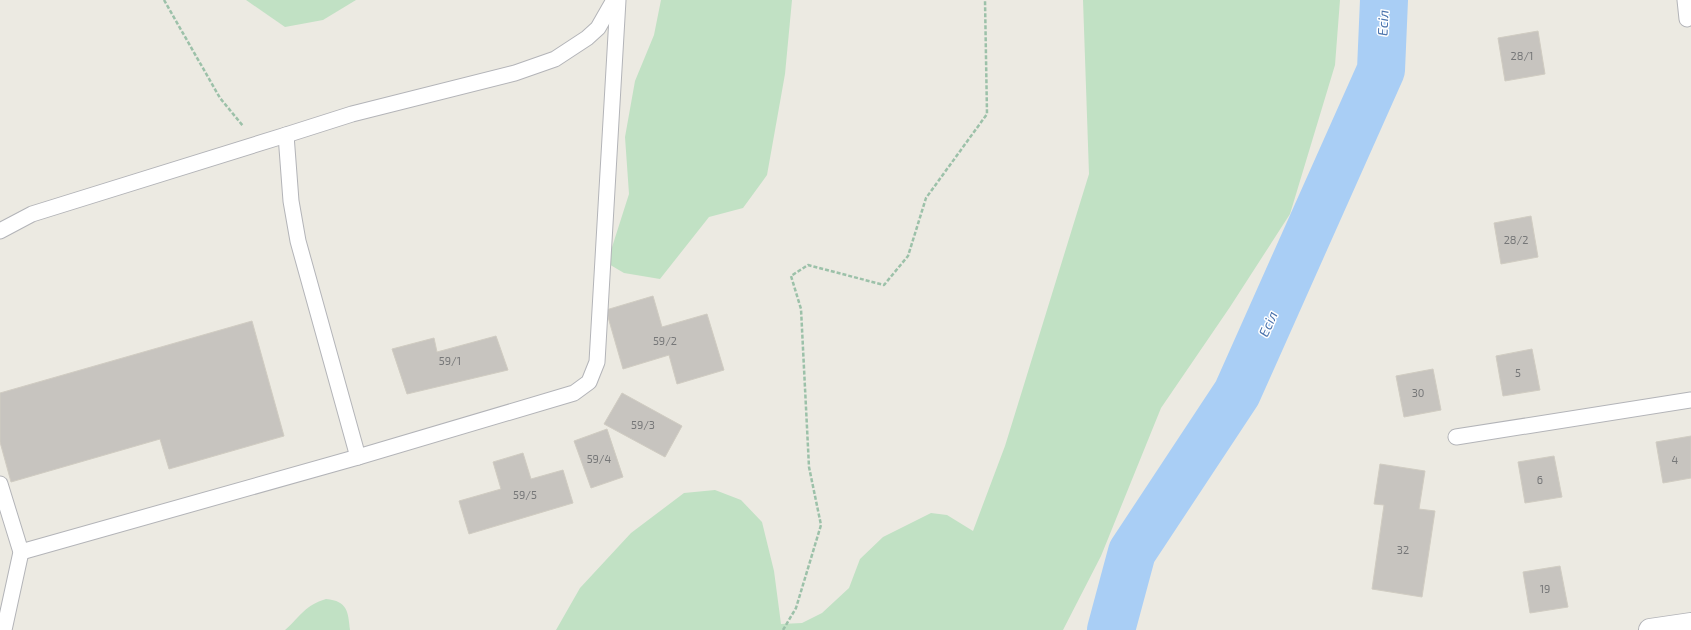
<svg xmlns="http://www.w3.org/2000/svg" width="1691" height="630" font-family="'Exo 2',sans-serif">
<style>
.green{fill:#c1e1c4}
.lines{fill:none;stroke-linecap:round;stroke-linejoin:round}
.river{stroke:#a9cef5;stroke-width:48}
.building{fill:#c7c4bf;stroke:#d0ccc2}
.service-casing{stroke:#b3b4b8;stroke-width:17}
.minor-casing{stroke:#b3b4b8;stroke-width:24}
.path{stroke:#9cc1a9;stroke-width:2.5;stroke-dasharray:4 2;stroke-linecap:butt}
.service{stroke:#fff;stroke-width:15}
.minor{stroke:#fff;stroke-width:22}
.labels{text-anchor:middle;stroke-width:3;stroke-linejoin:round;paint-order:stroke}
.number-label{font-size:11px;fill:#767778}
.water-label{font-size:14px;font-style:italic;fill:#4c74ad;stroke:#fff}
</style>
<rect width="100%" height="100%" fill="#eceae2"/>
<g class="green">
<polygon points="246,0 356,0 323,20 285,27"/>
<polygon points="661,0 792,0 785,74 767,175 743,208 709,217 660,279 624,273 607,263 629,194 625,137 635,81 654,35"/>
<polygon points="1083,0 1340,0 1335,65 1290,214 1230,307 1161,408 1101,556 1063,630 556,630 580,588 631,533 684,493 715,490 741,500 762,522 774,571 781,624 802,623 822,613 849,588 860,559 883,537 931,513 947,515 973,531 1005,446 1089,174"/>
<path d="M326 599C348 601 348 612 350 630H285C301 616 305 605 326 599Z"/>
</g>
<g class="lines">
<polyline class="river" points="1111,630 1132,552 1237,393 1381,70 1384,0"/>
</g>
<g class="building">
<polygon points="1538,31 1545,74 1505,81 1498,38"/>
<polygon points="1531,216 1538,257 1501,264 1494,223"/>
<polygon points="653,296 662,327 707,314 724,370 677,384 669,355 623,369 606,310"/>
<polygon points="252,321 284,436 169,469 160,439 11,482 0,442 0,393"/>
<polygon points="496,336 508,370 407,394 392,349 434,338 437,352"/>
<polygon points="1532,349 1540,390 1503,396 1496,356"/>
<polygon points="1433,369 1441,410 1404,417 1396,376"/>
<polygon points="622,393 682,426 665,457 604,424"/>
<polygon points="607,429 623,477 591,488 574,441"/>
<polygon points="1691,436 1691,478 1663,483 1656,442"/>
<polygon points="523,453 531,479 563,470 573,503 469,534 459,501 501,489 493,462"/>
<polygon points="1554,456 1562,497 1525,503 1518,462"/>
<polygon points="1380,464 1425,471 1419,509 1435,511 1422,597 1372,589 1384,505 1374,504"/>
<polygon points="1560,566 1568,607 1530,613 1523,572"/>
</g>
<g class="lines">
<defs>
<g id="service">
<polyline points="1685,0 1687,19"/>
<polyline points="0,231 32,214 286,135"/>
<polyline points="1456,437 1691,400"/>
<polyline points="358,457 298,241 291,201 286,135 352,114 515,73 555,59 587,38 598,28 614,0"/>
<polyline points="0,484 21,552 4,630"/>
<polyline points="21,552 358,457 574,393 589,382 597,362 618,0"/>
</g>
<polyline id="minor" points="1650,630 1691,624"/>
</defs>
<use href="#service" class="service-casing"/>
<use href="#minor" class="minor-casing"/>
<g class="path">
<polyline points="164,0 220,98 243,126"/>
<polyline points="783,630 796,608 821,525 809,467 801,309 791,276 808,265 884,285 908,256 926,198 987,114 985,0"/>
</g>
<use href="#service" class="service"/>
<use href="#minor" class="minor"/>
</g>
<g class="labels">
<g class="number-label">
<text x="1522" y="60">28/1</text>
<text x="1516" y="244">28/2</text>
<text x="665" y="345">59/2</text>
<text x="450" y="365">59/1</text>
<text x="1518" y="377">5</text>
<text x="1418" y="397">30</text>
<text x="643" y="429">59/3</text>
<text x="599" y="463">59/4</text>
<text x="1675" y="464">4</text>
<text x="1540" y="484">6</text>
<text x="525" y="499">59/5</text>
<text x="1403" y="554">32</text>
<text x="1545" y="593">19</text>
</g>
<g class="water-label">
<text transform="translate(1383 23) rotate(-88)" y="5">Есіл</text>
<text transform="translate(1268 324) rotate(-66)" y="5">Есіл</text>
</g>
</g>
</svg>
